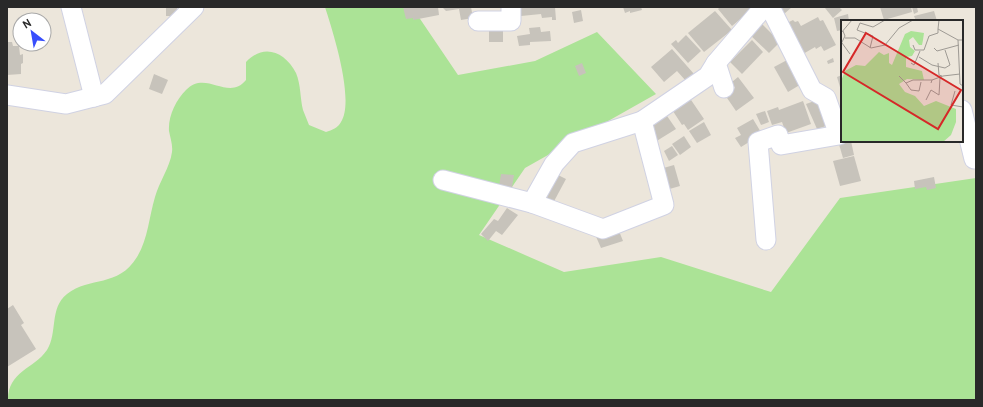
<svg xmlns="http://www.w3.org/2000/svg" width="983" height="407" font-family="Overpass,sans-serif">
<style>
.green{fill:#abe396}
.building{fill:#c7c3bb}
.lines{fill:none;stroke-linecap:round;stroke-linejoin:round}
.minor-casing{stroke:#d0d2e3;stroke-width:21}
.minor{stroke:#fff;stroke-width:19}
.inset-road{fill:none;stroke:#9e9a94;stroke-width:1}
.view{fill:#d62828;fill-opacity:0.15;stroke:#d62828;stroke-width:2}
.inset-edge{fill:none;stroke:#292929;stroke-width:2}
</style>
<rect width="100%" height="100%" fill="#ece6db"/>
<path class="green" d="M325 7H412L458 75 535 61 597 32 656 94 525 168 479 235 564 272 661 257 771 292 840 198 976 178V400H8C8 371 34 369 47 350 58 333 49 308 67 294 90 276 118 288 137 257 148 239 149 217 155 197 159 182 170 167 172 152 173 145 170 137 169 131 168 116 176 100 186 90 206 69 228 102 246 80V62C264 43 285 52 296 73 301 85 300 98 303 110 305 115 307 120 309 125L326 132C332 130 338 128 341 122 355 100 333 32 325 7Z"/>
<g class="building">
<rect x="166" y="7" width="11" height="9"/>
<polygon points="403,7 438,7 439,15 413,20 413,18 406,19"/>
<polygon points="442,7 471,7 473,18 461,20 459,9 446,11"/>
<polygon points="516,7 555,7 556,20 552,20 552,17 542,18 541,14 521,16 521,13 517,14"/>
<polygon points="623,7 641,7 642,10 630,13 630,11 625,13"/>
<polygon points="720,7 755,7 732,26 718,9"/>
<polygon points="778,7 792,7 784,14"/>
<polygon points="826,7 839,7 842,10 833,18 825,8"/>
<polygon points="880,7 911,7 912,12 884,20"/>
<polygon points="912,7 917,7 918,12 914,14"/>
<polygon points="581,10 583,21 574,23 572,12"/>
<polygon points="715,11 732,30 704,52 688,33"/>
<polygon points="934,11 937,21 916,21 914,16"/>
<polygon points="848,14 849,21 842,21 842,30 837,31 834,18"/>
<polygon points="818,17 820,21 823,20 836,45 824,51 821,46 816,49 815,47 803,54 785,24 793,20 795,22 798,21 801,26"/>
<polygon points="760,22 780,42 769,53 748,33"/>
<polygon points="540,27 541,32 550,31 551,41 530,42 530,45 519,46 517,36 530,34 529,28"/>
<polygon points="503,30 503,42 489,42 489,31"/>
<polygon points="686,35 701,51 688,63 671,44 676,40 678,43"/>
<polygon points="752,40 763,52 742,74 730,62"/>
<polygon points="7,42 12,42 13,46 19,46 20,55 23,54 23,63 21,64 21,74 7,75"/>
<polygon points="672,49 694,74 686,81 677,71 664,82 651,67"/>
<polygon points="833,58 834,62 828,64 827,61"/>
<polygon points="789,59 803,83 788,92 774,67"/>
<polygon points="582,63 586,73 579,76 575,66"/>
<polygon points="154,74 168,80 162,94 149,89"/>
<polygon points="842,75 842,94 837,77"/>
<polygon points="738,77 754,98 736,111 725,95 735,88 732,82"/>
<polygon points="689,97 704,119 688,130 684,124 682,125 671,108"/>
<polygon points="820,99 829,125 817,129 806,104"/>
<polygon points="803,101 811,124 786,133 782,122 772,125 767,111 778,107 779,110"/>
<polygon points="765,111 769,122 761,125 756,114"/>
<polygon points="665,113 676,129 655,142 647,124"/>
<polygon points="753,119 762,134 741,147 735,138 741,135 737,128"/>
<polygon points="704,122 711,135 697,143 689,131"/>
<polygon points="684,136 691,147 680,155 672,144"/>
<polygon points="838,141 851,141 854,155 843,158"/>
<polygon points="672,146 678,155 669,161 664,151"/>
<polygon points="854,156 861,181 840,186 833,161"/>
<polygon points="674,165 680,186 666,190 660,169"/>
<polygon points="554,173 566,179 552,205 541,199"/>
<polygon points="501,174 514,175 511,194 498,192"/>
<polygon points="934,177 936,188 927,190 926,187 915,189 914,181"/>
<polygon points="507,208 518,215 502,235 496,231 488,241 481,234 494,219 498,221"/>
<polygon points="617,226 623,241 601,248 594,232"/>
<polygon points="13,305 24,323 21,325 36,349 7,367 7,309"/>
</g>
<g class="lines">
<defs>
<g id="minor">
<polyline points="71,7 94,97"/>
<polyline points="478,21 511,21 511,7"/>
<polyline points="724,88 716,63 764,7"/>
<polyline points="7,95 66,104 105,94 194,7"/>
<polyline points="962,110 974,159 976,158"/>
<polyline points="443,180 532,203 554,164 573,143 642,121 708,76 716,63"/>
<polyline points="532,203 603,229 664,205 642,121"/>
<polyline points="766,240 758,142 778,135 781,145 839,135 826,98 812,90 770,7"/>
</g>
</defs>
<use href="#minor" class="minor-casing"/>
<use href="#minor" class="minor"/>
</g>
<g transform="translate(841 20)">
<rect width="122" height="122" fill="#ece6db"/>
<path d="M70 11 83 13 82 20 81 25H78L72 17 68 20 69 27 74 31 71 36 65 37V47L81 51 83 60 66 59 58 64 64 72 74 76 83 86 95 81 115 89V102L110 115 102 122H0V61L4 51 15 45 24 46 38 32 43 35 48 33V43L51 45 64 14Z" fill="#abe396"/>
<path class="inset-road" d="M98 0 97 9 117 20H122M0 13 11 0M4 18H14L30 28 44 25 58 8 72 0M117 20 119 64 122 66M1 23 9 34M0 24 4 16 2 11M72 25 74 30H83L88 16 97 13V9M29 28 32 16 16 10 19 3 32 7 44 0M93 28 96 31 118 25M78 37 91 45 104 48 109 45 104 30M70 43 73 45 79 31M97 43 98 55 101 56M58 56 65 63 72 60H91M65 63 70 70 78 71 80 62M90 63 91 60 102 56 119 54M114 71 110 85 122 87M85 80 90 70 98 75 99 58"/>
<path class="view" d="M25 13 120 70 97 109 2 52Z"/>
<rect width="122" height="122" class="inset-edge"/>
</g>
<rect width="983" height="407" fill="none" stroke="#292929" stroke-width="16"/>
<g transform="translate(32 32) rotate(329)"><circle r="19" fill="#ffffff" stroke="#a9a9a9"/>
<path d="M0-3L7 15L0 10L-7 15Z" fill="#384efc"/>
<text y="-6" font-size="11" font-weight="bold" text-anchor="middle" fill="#292929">N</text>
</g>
</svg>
